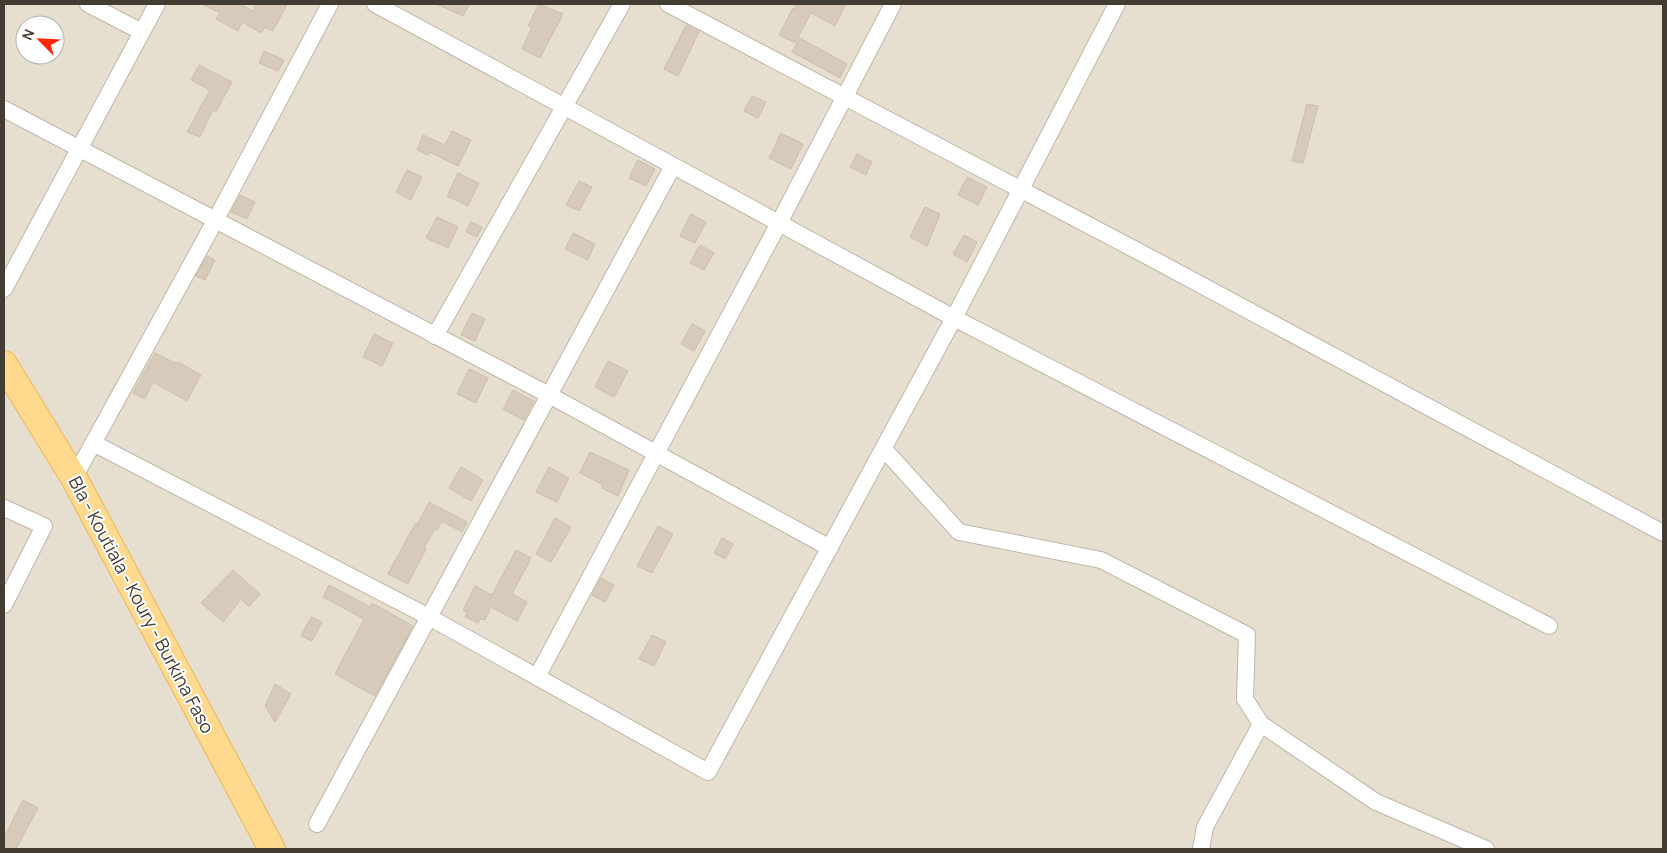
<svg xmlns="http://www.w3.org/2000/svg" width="1667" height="853" font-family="Manrope,sans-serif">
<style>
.residential{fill:#e6decf;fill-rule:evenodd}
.building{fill:#d7caba;stroke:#cebeaa}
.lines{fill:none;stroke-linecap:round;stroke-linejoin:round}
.street-casing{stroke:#c0b6a7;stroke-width:18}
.primary-casing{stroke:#e8b65a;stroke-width:28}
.street{stroke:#fff;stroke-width:16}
.primary{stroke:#ffd98d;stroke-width:26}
.labels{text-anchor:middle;stroke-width:4;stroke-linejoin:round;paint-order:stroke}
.street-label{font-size:18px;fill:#433c32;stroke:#fff}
</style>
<rect width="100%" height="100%" fill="#f2ece2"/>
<path class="residential" d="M4 4H1663V849H4ZM25 25H55V55H25Z"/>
<g class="building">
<polygon points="202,4 240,4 253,11 256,4 287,4 273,31 265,27 261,33 242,22 238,31 216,19 220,13"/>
<polygon points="436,4 469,4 463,16"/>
<polygon points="539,4 563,14 540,58 522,49 532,27 528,26"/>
<polygon points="792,4 846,4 835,26 811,13 795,43 779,35 793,8 795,9 796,6"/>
<polygon points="686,25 699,32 678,76 664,69"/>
<polygon points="800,38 847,64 840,78 792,52"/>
<polygon points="264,51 284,60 278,71 259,63"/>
<polygon points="199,65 232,82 216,112 213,110 200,137 187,132 210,90 191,80"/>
<polygon points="752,96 766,102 758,118 744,111"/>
<polygon points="1307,104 1318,106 1303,163 1292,161"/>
<polygon points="452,131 471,140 458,166 429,152 428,155 417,150 423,135 445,145"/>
<polygon points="781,133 803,144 791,169 769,158"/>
<polygon points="857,154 872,162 866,175 850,167"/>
<polygon points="638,160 655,169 646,186 629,178"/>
<polygon points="407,170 422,177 411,200 396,192"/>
<polygon points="458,173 479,183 468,206 447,196"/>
<polygon points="967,177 987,187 978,205 958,195"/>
<polygon points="579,181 592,187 579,211 566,205"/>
<polygon points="240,195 255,202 247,219 231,212"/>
<polygon points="925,207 940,214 927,246 910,237"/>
<polygon points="691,214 706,222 695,243 680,236"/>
<polygon points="437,217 458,227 448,248 426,238"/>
<polygon points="471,222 482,227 477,237 466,232"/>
<polygon points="573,233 595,244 588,260 565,249"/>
<polygon points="964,235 977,242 967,262 953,254"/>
<polygon points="700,245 714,253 704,270 690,263"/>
<polygon points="207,256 215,260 205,280 196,276"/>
<polygon points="472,313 485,319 475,341 461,335"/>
<polygon points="692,324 705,331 694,351 681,344"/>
<polygon points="374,334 393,343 382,366 363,357"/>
<polygon points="155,353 177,364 178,362 201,375 187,401 153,382 145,399 133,393"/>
<polygon points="608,361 628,371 614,397 595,387"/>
<polygon points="469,369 488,378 476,403 457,394"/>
<polygon points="513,390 534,401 524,420 503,409"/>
<polygon points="590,452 629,470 618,496 602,488 603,485 580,473"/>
<polygon points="461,467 483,480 471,501 449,488"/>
<polygon points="549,467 569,478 557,502 536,492"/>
<polygon points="429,502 467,522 462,532 442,521 437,530 435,529 424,548 426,549 408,584 388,574 415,524 417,525"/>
<polygon points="555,518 571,527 551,562 536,554"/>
<polygon points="658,526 673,534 652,573 637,566"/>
<polygon points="722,538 733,544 725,559 714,553"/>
<polygon points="516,550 531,558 512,594 527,602 517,621 491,607 485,620 480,619 478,623 465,617 467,612 463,610 475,586 492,595"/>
<polygon points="233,570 260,594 249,607 241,599 223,622 201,603"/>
<polygon points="601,578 614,585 605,602 592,595"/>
<polygon points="329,585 370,607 372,603 413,626 375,696 335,674 364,619 323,597"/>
<polygon points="311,617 322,622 312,641 301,636"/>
<polygon points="652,635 666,642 654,666 639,659"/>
<polygon points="275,684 291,694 275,722 265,706"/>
<polygon points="23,800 38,808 16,849 9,849 4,847 4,838"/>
</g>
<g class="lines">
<defs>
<g id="street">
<polyline points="88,4 142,32"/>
<polyline points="375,4 954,318 1549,626"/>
<polyline points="668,4 1149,257 1663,533"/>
<polyline points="4,109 549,395 830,548"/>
<polyline points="4,289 157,4"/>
<polyline points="435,336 622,4"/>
<polyline points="93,443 429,617 708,772 954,318 1117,4"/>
<polyline points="884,449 959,532 1101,560 1247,635 1245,699 1261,724 1376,802 1486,849"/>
<polyline points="74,478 215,221 330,4"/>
<polyline points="4,508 44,526 4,605"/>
<polyline points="537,677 779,223 893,4"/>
<polyline points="317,824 673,166"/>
<polyline points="1201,849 1205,827 1261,724"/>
</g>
<polyline id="primary" points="4,364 74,478 272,849"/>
</defs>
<use href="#street" class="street-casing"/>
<use href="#primary" class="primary-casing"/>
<use href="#street" class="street"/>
<use href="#primary" class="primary"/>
</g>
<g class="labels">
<g class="street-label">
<text transform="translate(141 605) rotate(62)" y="6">Bla - Koutiala - Koury - Burkina Faso</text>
</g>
</g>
<rect width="1667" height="853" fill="none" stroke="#433c32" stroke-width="10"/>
<g transform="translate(40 40) rotate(294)"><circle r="24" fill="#ffffff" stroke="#b4b1ad"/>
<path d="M0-4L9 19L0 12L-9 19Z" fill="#ff250b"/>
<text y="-8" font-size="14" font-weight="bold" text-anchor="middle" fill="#433c32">N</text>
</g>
</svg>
